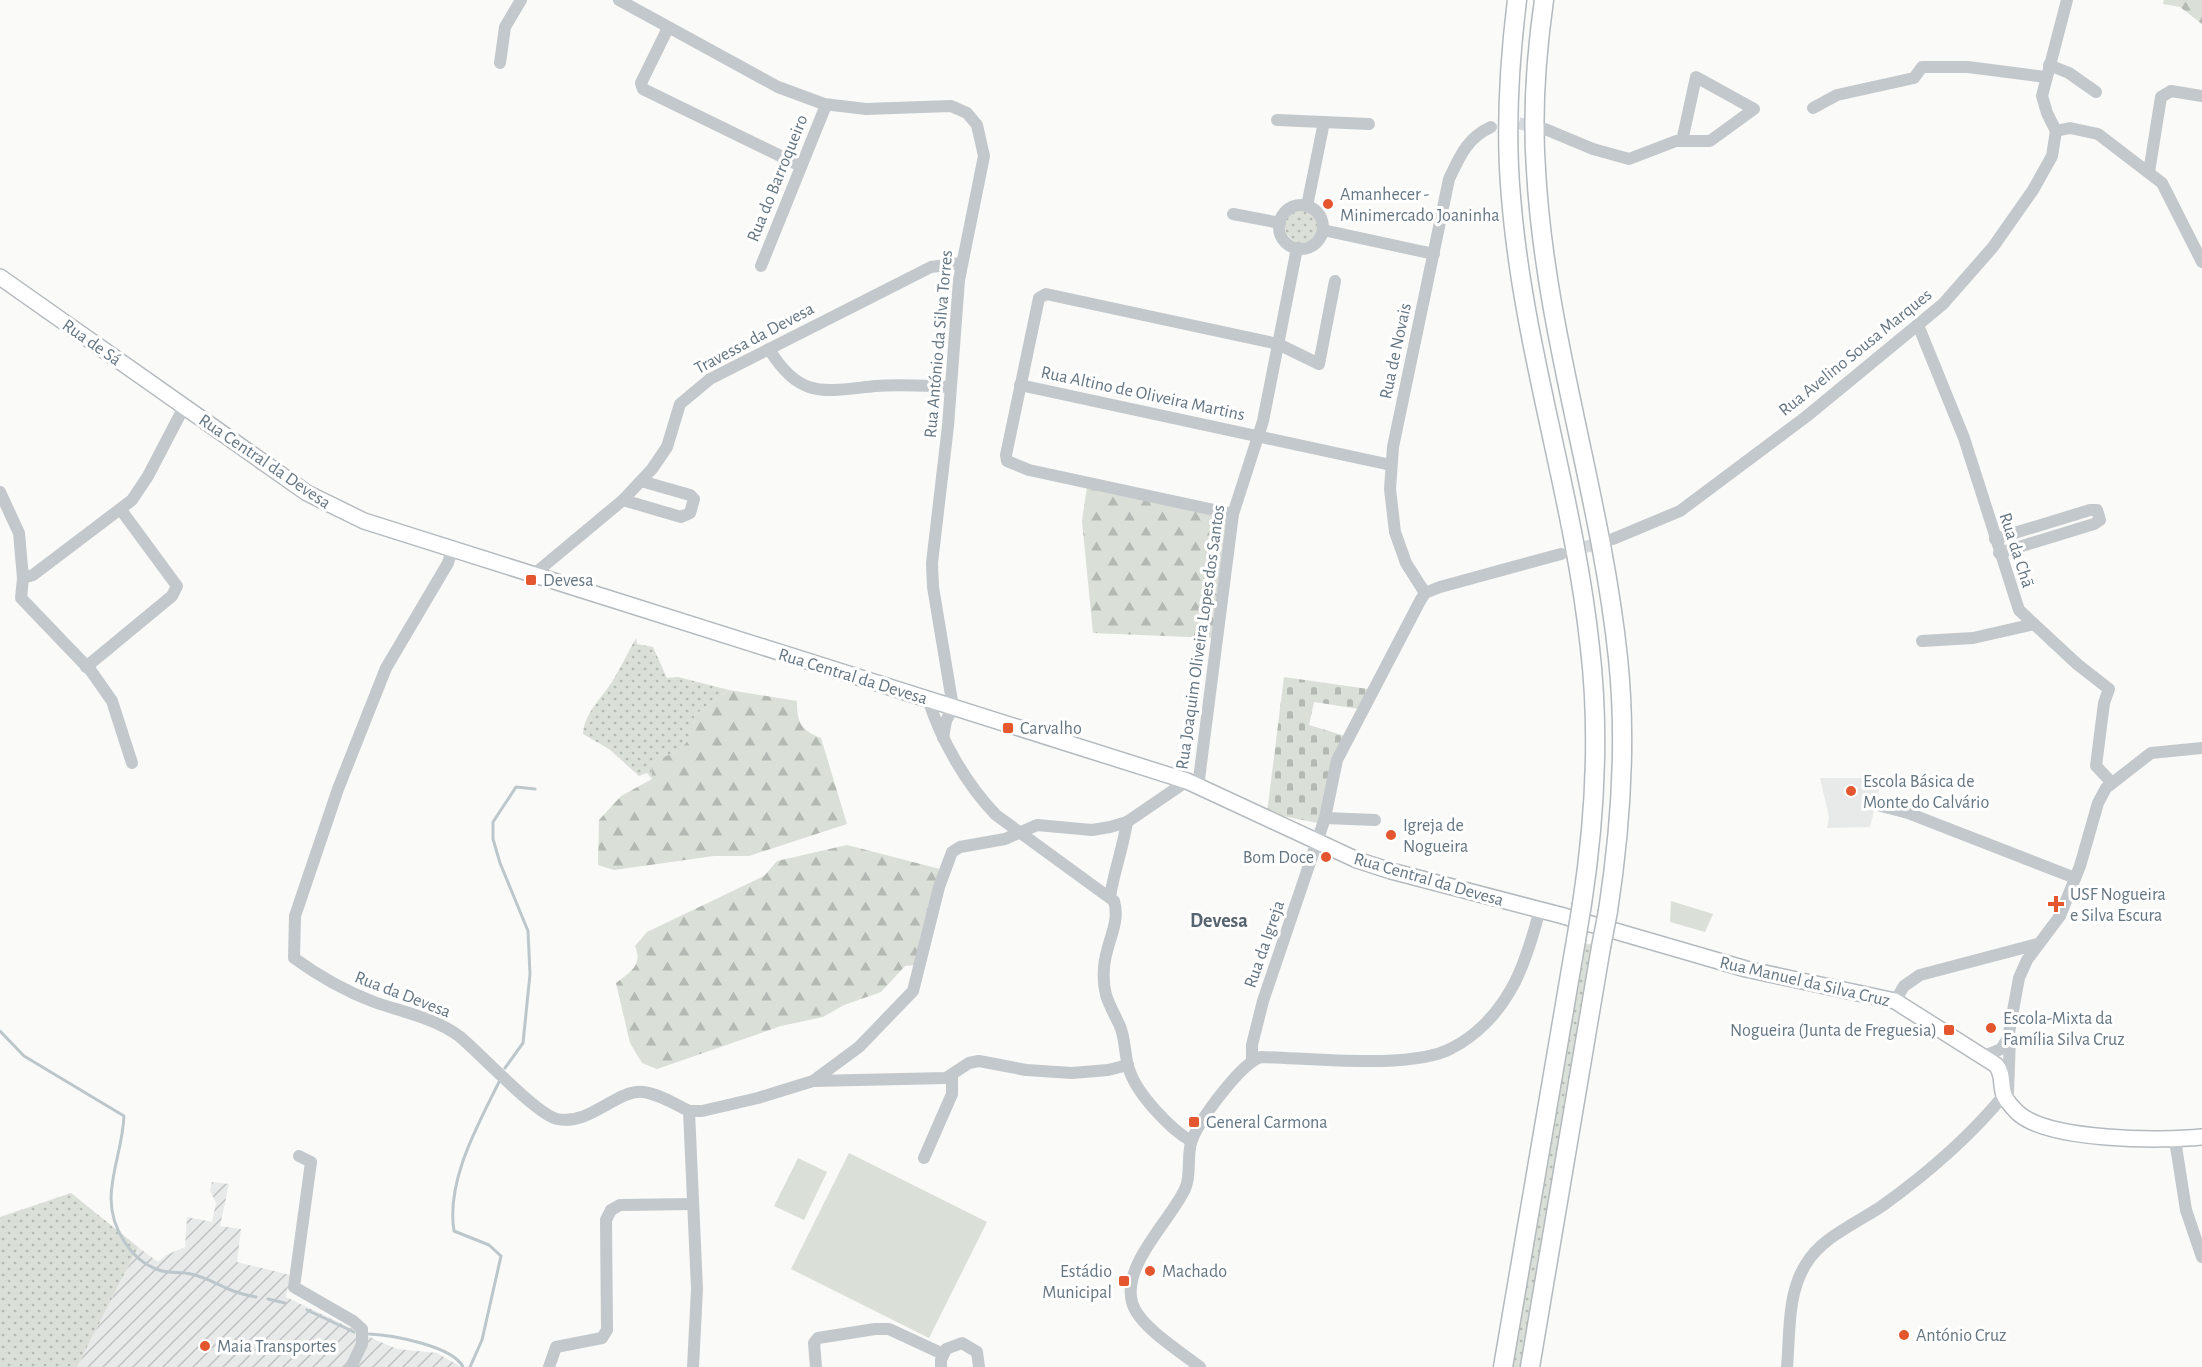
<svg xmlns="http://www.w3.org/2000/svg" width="2202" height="1367" font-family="'Alegreya Sans',sans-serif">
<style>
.built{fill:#e8e9e9}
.industrial{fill:url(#industrial-furrows)}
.grass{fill:url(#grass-dots)}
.forest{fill:url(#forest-firs)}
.cemetery{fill:url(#cemetery-stones)}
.garden{fill:#dadfd7}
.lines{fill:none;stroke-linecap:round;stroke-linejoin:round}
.stream{stroke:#bbc7cb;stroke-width:3}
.minor-tunnel{stroke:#d5d9db;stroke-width:12;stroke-dasharray:12 6;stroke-linecap:butt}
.major-casing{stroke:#b5babe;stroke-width:18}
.highway-casing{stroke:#b4b9bd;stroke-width:21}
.minor{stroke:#c3c8cc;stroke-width:12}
.major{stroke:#fff;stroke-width:15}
.highway{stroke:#fff;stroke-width:18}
.highway-bridge-casing{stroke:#b4b9bd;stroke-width:21;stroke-linecap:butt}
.highway-bridge{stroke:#fff;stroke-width:18}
.poi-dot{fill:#e4572e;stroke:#fff;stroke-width:2}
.labels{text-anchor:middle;stroke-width:6;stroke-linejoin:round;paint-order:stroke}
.street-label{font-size:18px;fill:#657683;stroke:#fff}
.poi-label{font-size:18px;fill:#657683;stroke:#fff;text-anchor:start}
.neighbourhood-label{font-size:20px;font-weight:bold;fill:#57646e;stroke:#fff}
</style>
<defs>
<pattern id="industrial-furrows" width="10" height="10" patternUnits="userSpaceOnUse" patternTransform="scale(1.5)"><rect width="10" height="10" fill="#e8e9e9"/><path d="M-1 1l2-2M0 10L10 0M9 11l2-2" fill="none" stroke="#c0c1c2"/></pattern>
<pattern id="grass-dots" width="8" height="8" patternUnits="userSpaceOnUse" patternTransform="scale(1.5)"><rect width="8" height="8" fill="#dadfd7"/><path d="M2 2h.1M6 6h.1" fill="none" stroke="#b4b9b4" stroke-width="1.8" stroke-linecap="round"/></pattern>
<pattern id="forest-firs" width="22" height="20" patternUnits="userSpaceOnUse" patternTransform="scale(1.5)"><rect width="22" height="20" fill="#dadfd7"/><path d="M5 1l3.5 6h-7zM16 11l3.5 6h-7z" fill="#b4b9b4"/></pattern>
<pattern id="cemetery-stones" width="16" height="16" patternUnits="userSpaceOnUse" patternTransform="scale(1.5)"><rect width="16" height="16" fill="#dadfd7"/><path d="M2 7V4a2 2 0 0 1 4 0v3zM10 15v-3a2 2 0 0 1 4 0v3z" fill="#b4b9b4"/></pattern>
</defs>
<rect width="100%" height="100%" fill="#fafaf8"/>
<polygon class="built" points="1820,778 1882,778 1870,827 1827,828 1829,817"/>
<polygon class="industrial" points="212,1182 229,1184 220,1226 241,1229 237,1262 290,1275 286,1297 376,1340 397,1349 437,1353 461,1367 77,1367 138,1247 158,1262 166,1255 185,1247 187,1217 212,1222 216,1203 210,1190"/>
<g class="grass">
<circle cx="1302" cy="226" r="17"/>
<path d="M636 638 637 644 653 647 667 678 678 677 729 690 695 715C689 750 684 750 651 762L652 779 647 773 639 776 609 749 583 734C584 713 603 697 613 680 621 667 628 652 636 638Z"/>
<polygon points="1584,943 1593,945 1521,1367 1511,1367"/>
<polygon points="71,1193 138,1247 77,1367 0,1367 0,1217"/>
</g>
<g class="forest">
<polygon points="2164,0 2202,0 2202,24 2180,7 2163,4"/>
<polygon points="1087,487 1225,517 1228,523 1213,638 1093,633 1082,521"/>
<path d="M729 690 797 701C797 722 800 730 821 738L847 824 749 856H714L614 870 598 865 599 820 621 796 652 779 651 762C683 750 689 749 695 715Z"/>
<path d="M847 845 940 869 916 965 905 966 881 992 844 1005 823 1017 781 1026 657 1069 642 1063 630 1043 616 983C631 971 643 965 635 946L647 932 764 876 777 861Z"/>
</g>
<polygon class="cemetery" points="1284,677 1368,689 1359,709 1314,702 1309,725 1345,736 1318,823 1267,813"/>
<g class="garden">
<polygon points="1671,901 1713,914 1705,932 1670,922"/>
<polygon points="849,1153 987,1222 929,1338 791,1269"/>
<polygon points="798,1158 827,1172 804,1220 774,1206"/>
</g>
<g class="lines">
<g class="stream">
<path d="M0 1031 24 1056 124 1116C122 1162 96 1198 124 1241 132 1254 144 1265 159 1270 169 1274 180 1271 191 1274 214 1279 228 1293 256 1297"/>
<polyline points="505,1068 523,1043 530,974 528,931 500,863 493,839 493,822 516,787 535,789"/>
<polyline points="268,1299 285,1303"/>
<polyline points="307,1310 354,1332"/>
<path d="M369 1334C392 1335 453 1346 463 1367"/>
<path d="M470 1367 482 1340 501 1256 489 1245 454 1231C446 1181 477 1127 499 1082"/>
</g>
<g class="minor-tunnel">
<polyline points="1501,124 1518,123 1539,128"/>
<polyline points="1568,552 1606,541"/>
</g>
<defs>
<path id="major" d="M0 277 307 493 364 521 1187 781 1357 860 1391 871 1560 915 1746 969 1895 1001 1996 1065C2004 1075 2000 1084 2004 1095 2006 1101 2014 1109 2018 1113 2049 1141 2161 1141 2202 1137"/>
<g id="highway">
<path d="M1517 0C1509 65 1505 131 1511 197 1523 349 1574 496 1590 648 1600 734 1595 819 1582 904"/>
<path d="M1544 0C1536 56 1532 114 1536 170 1545 335 1601 494 1618 658 1627 743 1621 826 1608 911"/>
<polyline points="1503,1367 1576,940"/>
<polyline points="1530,1367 1601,947"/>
</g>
</defs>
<use href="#major" class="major-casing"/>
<use href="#highway" class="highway-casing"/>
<g class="minor">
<polyline points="619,0 778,87 824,104 866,109 951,106 967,113 977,125 984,156 959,280 948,426 932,563 933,587 953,707 946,721 943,738"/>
<polyline points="668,28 641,83 643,89 801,166"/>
<polyline points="500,63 505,27 521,0"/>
<polyline points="2049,65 2069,73 2096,92"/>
<polyline points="1813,108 1837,95 1914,78 1922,67 1968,67 2045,77"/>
<polyline points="1277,120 1369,124"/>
<polyline points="1545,129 1593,149 1629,159 1676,141 1710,141 1754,109 1696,77 1682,141"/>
<polyline points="2056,131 2070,128 2098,134 2162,183 2202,262"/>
<polyline points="2056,131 2047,113 2042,96 2067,0"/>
<polyline points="2149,172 2161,97 2171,91 2202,96"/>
<circle cx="1301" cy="227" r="22"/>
<polyline points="1307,206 1324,122"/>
<polyline points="1233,214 1280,223"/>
<polyline points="1323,230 1434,254"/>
<polyline points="761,266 826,105"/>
<polyline points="1918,325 1964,438 2019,610 2077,664 2109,689 2104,703 2096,766 2112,783"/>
<path d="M769 349C800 400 824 391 876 386 901 384 926 386 950 387"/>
<polyline points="1020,385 1391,465"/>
<polyline points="0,492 19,533 23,578 21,598 91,671 112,701 132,763"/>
<polyline points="623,500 681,517 690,513 694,499 690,495 641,481"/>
<polyline points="1233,514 1029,470 1007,461 1006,455 1039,298 1046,294 1278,344 1319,364 1335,281"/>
<polyline points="1613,539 1680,511 1807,416 1943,304 1993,247 2033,190 2052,156 2056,131"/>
<polyline points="1995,539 2090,510 2097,510 2100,520 2094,524 1999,553"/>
<path d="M452 550 448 563 386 668 338 789 295 916 294 958C320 977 345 991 374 1002 402 1012 435 1018 459 1036 480 1053 536 1114 557 1119 590 1126 617 1089 643 1092 659 1094 675 1104 689 1111L697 1289 693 1367"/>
<polyline points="533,575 623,500 652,469 667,447 680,404 710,379 931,267 962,263"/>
<polyline points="23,578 33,575 132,500 148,476 184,407"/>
<path d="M1425 593 1406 563 1395 532 1390 489 1393 447 1449 179C1460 156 1467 138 1491 127"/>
<polyline points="1922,641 1973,638 2034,624"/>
<polyline points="86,667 172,596 177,586 121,510"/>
<path d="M928 699C941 740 966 784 996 815L1114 901C1121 924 1105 944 1104 968 1102 994 1109 1003 1119 1024 1126 1038 1124 1055 1129 1069 1136 1093 1170 1129 1191 1141"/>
<polyline points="1198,787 1233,514 1263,421 1297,248"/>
<polyline points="1881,806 1908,813 2075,878"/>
<polyline points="1325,818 1375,820"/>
<path d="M1110 897C1114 871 1123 848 1127 822"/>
<polyline points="1895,1001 1904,986 1920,975 2038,944"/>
<polyline points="1984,1056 2001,1049 2008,1038 2019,978 2027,960 2060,916 2080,866 2098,803 2106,788 2151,753 2202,748"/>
<polyline points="1252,1060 1252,1045 1263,1001 1325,818 1337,760 1420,601 1425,593 1440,587 1561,554"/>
<polyline points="813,1081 946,1078 969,1063 979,1061 1026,1070 1072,1073 1108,1070 1128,1065"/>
<polyline points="2008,1094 2010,1036"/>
<polyline points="689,1111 702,1111 758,1098 813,1081 859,1047 913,991 939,887 952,852 960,847 1005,839 1037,825 1092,830 1110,827 1127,822 1187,781"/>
<polyline points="2175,1140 2186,1210 2202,1257"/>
<polyline points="299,1156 311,1162 294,1287 353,1321 362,1329 362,1344 351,1367"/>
<polyline points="924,1158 952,1094 952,1076"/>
<polyline points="549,1367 556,1347 602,1338 607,1330 606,1220 611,1210 620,1205 693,1204"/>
<polyline points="816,1367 814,1343 818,1338 875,1329 889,1329 943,1354"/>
<polyline points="941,1367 941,1360 946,1349 962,1343 977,1352 979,1367"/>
<path d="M1200 1367C1181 1352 1138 1326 1132 1302 1122 1265 1170 1221 1185 1189 1192 1174 1186 1155 1192 1140 1200 1119 1241 1063 1261 1057 1308 1058 1413 1070 1452 1048 1476 1036 1497 1014 1510 991 1524 968 1533 936 1540 909"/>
<path d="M1787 1367C1790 1334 1787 1293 1806 1264 1822 1237 1857 1223 1882 1206 1928 1173 1968 1139 2004 1095"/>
</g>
<use href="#major" class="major"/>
<use href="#highway" class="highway"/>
<defs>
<g id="highway-bridge">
<polyline points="1576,940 1582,904"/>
<polyline points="1601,947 1608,911"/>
</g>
</defs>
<use href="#highway-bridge" class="highway-bridge-casing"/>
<use href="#highway-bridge" class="highway-bridge"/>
</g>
<g class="poi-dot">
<circle cx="1328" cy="204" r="6"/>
<rect x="525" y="574" width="12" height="12" rx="3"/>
<rect x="1002" y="722" width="12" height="12" rx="3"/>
<circle cx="1851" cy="791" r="6"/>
<circle cx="1391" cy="835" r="6"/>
<circle cx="1326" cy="857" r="6"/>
<path d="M2053 895h6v6h6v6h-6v6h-6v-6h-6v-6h6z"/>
<circle cx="1991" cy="1028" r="6"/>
<rect x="1943" y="1024" width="12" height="12" rx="3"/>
<rect x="1188" y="1116" width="12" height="12" rx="3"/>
<circle cx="1150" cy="1271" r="6"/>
<rect x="1118" y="1275" width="12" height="12" rx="3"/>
<circle cx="1904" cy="1335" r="6"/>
<circle cx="205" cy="1346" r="6"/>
</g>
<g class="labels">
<g class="street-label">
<text transform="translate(777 178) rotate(-68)" y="6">Rua do Barroqueiro</text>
<text transform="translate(754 338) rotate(-28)" y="6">Travessa da Devesa</text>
<text transform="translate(92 342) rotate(35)" y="6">Rua de Sá</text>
<text transform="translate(938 344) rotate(-85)" y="6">Rua António da Silva Torres</text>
<text transform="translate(1395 351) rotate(-78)" y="6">Rua de Novais</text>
<text transform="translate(1855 352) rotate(-39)" y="6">Rua Avelino Sousa Marques</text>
<text transform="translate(1143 393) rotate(12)" y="6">Rua Altino de Oliveira Martins</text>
<text transform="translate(265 461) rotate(34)" y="6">Rua Central da Devesa</text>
<text transform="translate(2017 550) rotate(72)" y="6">Rua da Chã</text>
<text transform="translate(1200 637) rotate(-82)" y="6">Rua Joaquim Oliveira Lopes dos Santos</text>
<text transform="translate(853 676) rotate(17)" y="6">Rua Central da Devesa</text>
<text transform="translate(1429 879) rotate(16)" y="6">Rua Central da Devesa</text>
<text transform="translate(1264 944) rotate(-71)" y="6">Rua da Igreja</text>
<text transform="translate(1805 981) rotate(13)" y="6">Rua Manuel da Silva Cruz</text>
<text transform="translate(403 994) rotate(21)" y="6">Rua da Devesa</text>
</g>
<g class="poi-label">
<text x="1340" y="200">Amanhecer -<tspan x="1340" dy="21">Minimercado Joaninha</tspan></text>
<text x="543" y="586">Devesa</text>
<text x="1020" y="734">Carvalho</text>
<text x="1863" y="787">Escola Básica de<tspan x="1863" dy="21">Monte do Calvário</tspan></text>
<text x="1403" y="831">Igreja de<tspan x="1403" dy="21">Nogueira</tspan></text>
<text x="1314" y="863" text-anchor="end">Bom Doce</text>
<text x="2070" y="900">USF Nogueira<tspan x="2070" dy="21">e Silva Escura</tspan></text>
<text x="2003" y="1024">Escola-Mixta da<tspan x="2003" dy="21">Família Silva Cruz</tspan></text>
<text x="1937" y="1036" text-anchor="end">Nogueira (Junta de Freguesia)</text>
<text x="1206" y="1128">General Carmona</text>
<text x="1112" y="1277" text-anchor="end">Estádio<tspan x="1112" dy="21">Municipal</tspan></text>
<text x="1162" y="1277">Machado</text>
<text x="1916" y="1341">António Cruz</text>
<text x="217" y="1352">Maia Transportes</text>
</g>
<g class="neighbourhood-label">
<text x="1219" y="927">Devesa</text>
</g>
</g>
</svg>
